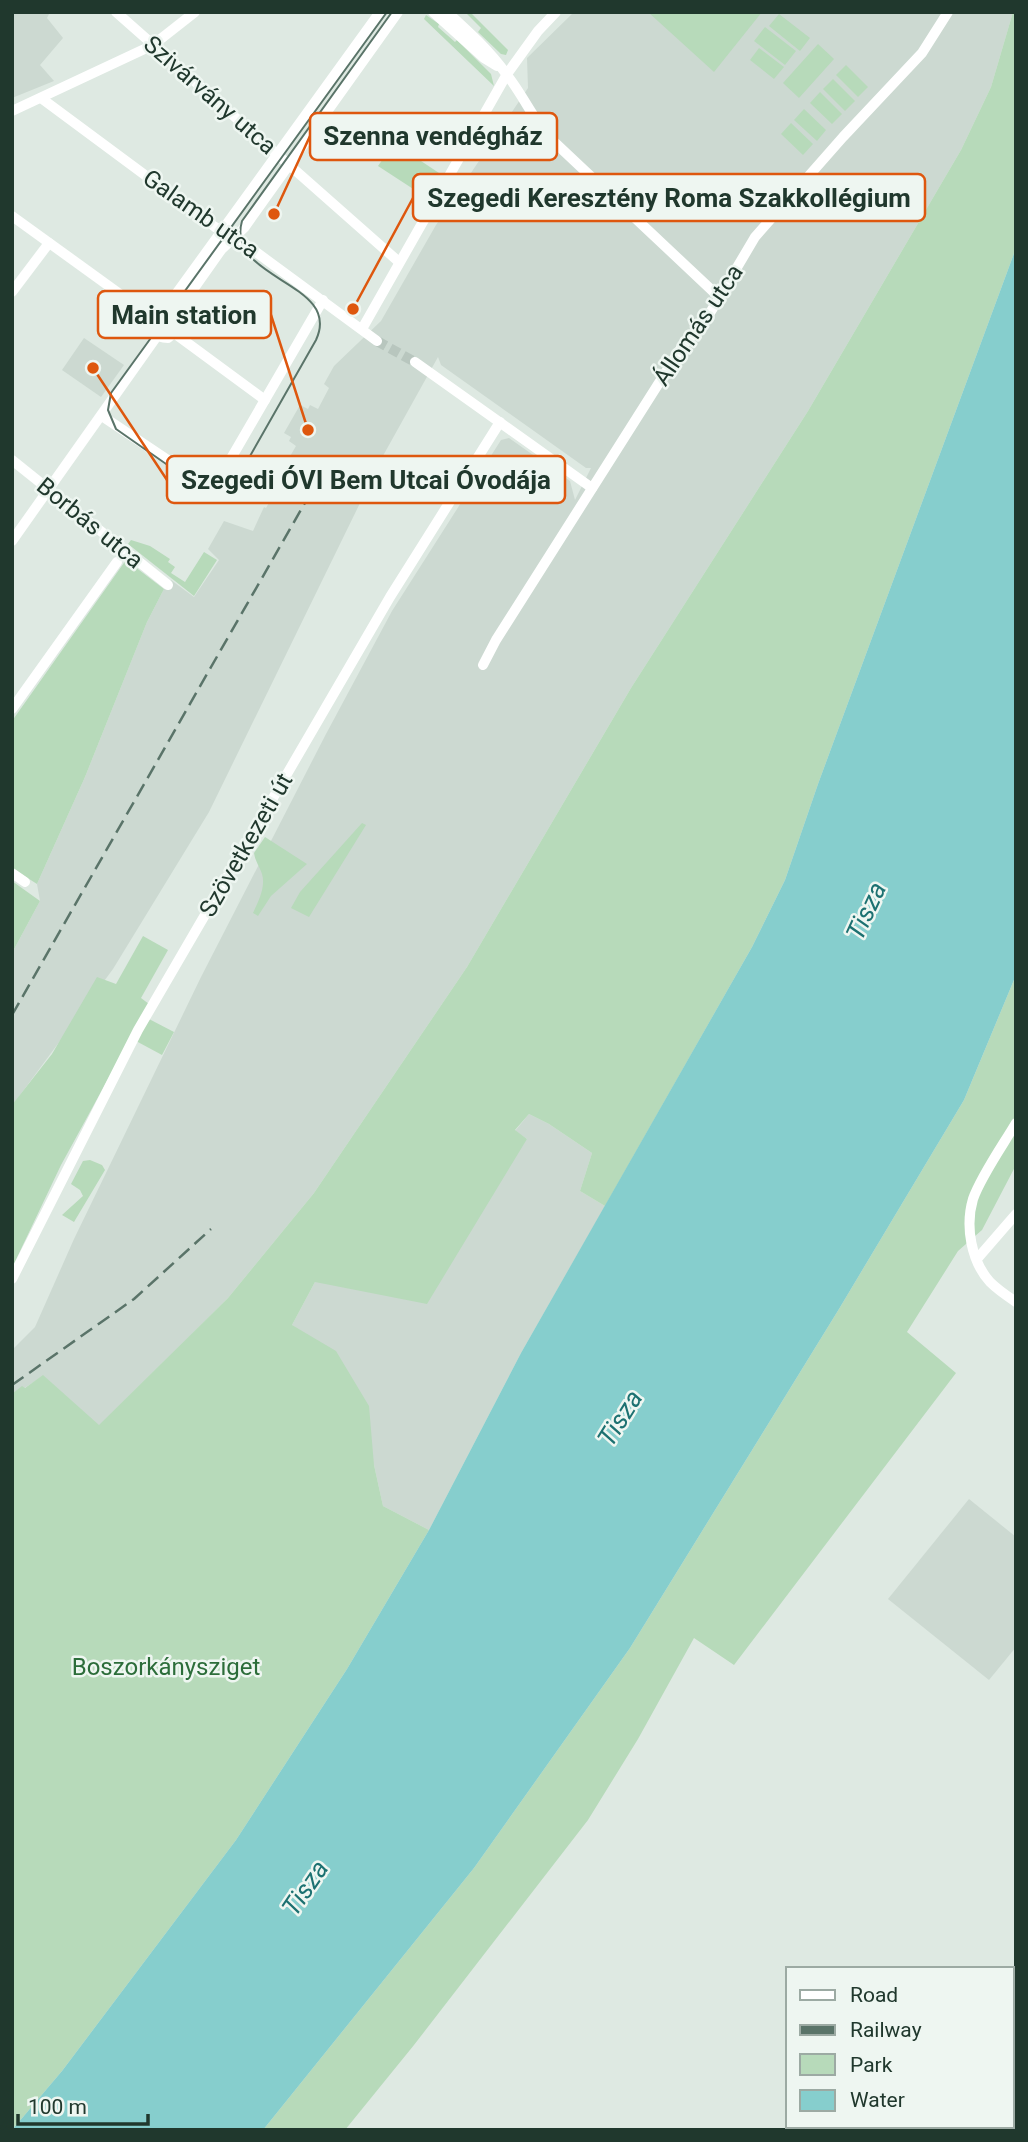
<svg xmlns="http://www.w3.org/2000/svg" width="1028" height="2142" font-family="Roboto,sans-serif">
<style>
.built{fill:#ccd9d1}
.green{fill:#b7daba}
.water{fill:#86cecd}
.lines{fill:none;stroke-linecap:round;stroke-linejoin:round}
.minor-tunnel{stroke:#b8c6be;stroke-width:10;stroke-dasharray:10 5;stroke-linecap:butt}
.minor{stroke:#fff;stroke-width:10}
.tram{stroke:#5a7469;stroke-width:2}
.rail{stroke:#5a7469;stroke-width:2.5;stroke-dasharray:14 7;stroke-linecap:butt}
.labels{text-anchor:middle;stroke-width:5;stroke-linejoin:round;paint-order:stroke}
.street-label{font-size:24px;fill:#20382d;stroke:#eef6f1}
.park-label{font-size:24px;fill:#2c6d3a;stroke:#eef6f1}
.water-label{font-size:26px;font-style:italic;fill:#1c7171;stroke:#eef6f1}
.leader{fill:none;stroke:#de570e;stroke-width:2.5}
.callout-dot{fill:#de570e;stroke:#eef6f1;stroke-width:2.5}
.callout{fill:#eef6f1;stroke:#de570e;stroke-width:2.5}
.callout-label{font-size:26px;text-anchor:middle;font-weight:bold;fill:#20382d}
</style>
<rect width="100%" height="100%" fill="#dee9e2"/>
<g class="built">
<polygon points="12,12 47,12 49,14 47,18 63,38 40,65 54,81 12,98"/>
<polygon points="574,12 1013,12 991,87 961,150 808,411 631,688 467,967 314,1193 228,1298 99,1426 43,1376 12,1396 12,1350 35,1327 74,1239 201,977 326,734 392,611 501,440 509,438 570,481 575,500 591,468 586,468 441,365 438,357 384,454 209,812 113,969 12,1106 12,953 40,901 37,884 85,777 147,622 164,589 171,580 194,597 219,560 208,549 224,521 253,531 264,507 266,508 279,485 270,480 279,463 285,465 296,446 289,441 291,437 284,433 300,405 308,409 310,405 318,409 329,388 324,384 334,366 381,321 436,225 528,88 527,58"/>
<polygon points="84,338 124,365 101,397 62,370"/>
<polygon points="529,1114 549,1124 592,1153 580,1191 605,1206 521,1353 429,1530 383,1506 374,1465 292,1325 315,1282 527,1139 515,1131"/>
<polygon points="969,1499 1016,1537 1016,1647 989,1680 888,1599"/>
</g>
<g class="green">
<polygon points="465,12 470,12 508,50 506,55 501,54 478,32 481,28"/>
<polygon points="648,12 762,12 714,72"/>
<polygon points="1013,12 1016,12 1016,248 818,784 785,880 752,947 605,1206 580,1191 592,1153 549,1124 529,1114 515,1130 527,1139 427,1304 315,1282 292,1325 336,1351 369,1406 374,1465 383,1506 429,1530 347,1669 236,1840 62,2071 12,2130 12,1394 22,1386 25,1388 43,1375 99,1425 228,1298 314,1193 467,967 631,688 808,411 961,150 991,87"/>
<polygon points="779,14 810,38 800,51 769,26"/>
<polygon points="426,15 439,24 438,27 455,42 457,40 491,74 494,86 424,19"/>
<polygon points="765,27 796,51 785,65 754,41"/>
<polygon points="818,44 834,59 799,98 783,83"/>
<polygon points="759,48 784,67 774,79 750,60"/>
<polygon points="846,65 868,87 858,97 836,75"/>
<polygon points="833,79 855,101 845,111 823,89"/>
<polygon points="820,92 842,114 832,124 810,103"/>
<polygon points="804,109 826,130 817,141 794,120"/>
<polygon points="791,123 813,144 803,155 781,134"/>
<polygon points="394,143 439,173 424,196 378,166"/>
<polygon points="131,540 150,546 170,559 168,562 175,567 171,573 185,582 204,552 217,560 194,596 128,544"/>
<polygon points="126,560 164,589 147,622 85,777 37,884 12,868 12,721"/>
<polygon points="362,823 366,825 309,917 291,908 300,892"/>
<path d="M265 837 307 864 271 896 258 916 253 913C258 902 266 887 262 874 260 867 255 861 254 853Z"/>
<polygon points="12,881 40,901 12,953"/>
<polygon points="143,936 168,950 141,998 149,1004 61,1165 12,1268 12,1105 52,1054 97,977 116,984"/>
<polygon points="1016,975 1016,1165 982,1230 958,1251 907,1332 956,1373 734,1665 694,1638 638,1739 588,1820 414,2045 345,2130 263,2130 474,1868 630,1648 839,1309 964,1100"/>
<polygon points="149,1019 174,1032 162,1055 136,1041"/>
<polygon points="90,1160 102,1165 105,1170 74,1222 62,1215 83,1196 80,1190 71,1184 83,1161"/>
</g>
<polygon class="water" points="1016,248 1016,975 964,1100 839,1309 630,1648 474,1868 263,2130 12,2130 62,2071 236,1840 347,1669 429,1530 521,1353 752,947 785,880 818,784"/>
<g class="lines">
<polyline class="minor-tunnel" points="377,341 415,362"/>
<g class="minor">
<polyline points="116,12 399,262"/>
<polyline points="433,12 484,58 497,66"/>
<path d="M447 12C468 31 490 51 507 75 523 95 533 119 550 138L719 297"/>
<polyline points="41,98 215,227 241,241 377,341"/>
<polyline points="12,111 153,45 195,12"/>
<polyline points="12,216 153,318"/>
<polyline points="12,292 49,243"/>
<path d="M160 314H170L176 320V331L168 338C157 338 145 330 153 318 158 312 166 307 171 301L380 12"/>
<polyline points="176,320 192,291 221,250 244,228 398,12"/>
<polyline points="362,329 507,74 538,31 556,12"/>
<polyline points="174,333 265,400"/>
<polyline points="415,362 592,488"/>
<polyline points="102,416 193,477 206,483 215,481 226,467 323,300"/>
<polyline points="12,460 168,585"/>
<polyline points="12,541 157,336"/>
<polyline points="483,665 496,640 683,345 701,327 713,308 755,237 843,137 922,53 948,12"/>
<polyline points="12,709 117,562"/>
<polyline points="12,873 25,882"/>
<path d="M1016 1123C1003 1145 981 1176 973 1199 965 1226 971 1261 990 1282 997 1289 1007 1296 1016 1302"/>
<polyline points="977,1259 1016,1214"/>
<polyline points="12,1279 138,1030 390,597 500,422"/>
</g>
<path class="tram" d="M387 12 111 393 108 410 116 429 199 487C213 492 225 490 237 479L316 340C343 282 225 280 242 221L392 12"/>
<g class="rail">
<polyline points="12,1015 306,501"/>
<polyline points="12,1385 134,1299 211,1229"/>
</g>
</g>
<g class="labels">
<g class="street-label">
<text transform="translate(210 95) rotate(41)" y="8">Szivárvány utca</text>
<text transform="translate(201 214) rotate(35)" y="8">Galamb utca</text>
<text transform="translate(698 325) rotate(-56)" y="8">Állomás utca</text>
<text transform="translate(90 523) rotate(39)" y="8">Borbás utca</text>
<text transform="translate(246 845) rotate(-60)" y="8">Szövetkezeti út</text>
</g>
<g class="park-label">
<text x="166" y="1675">Boszorkánysziget</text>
</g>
<g class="water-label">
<text transform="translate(866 911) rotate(-65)" y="9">Tisza</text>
<text transform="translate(620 1418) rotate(-58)" y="9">Tisza</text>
<text transform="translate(305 1888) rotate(-56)" y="9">Tisza</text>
</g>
</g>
<path class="leader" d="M274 214L310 136M353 309L413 198M308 430L271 315M93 368L167 480"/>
<g class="callout-dot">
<circle cx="274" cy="214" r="7"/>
<circle cx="353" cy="309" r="7"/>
<circle cx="308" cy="430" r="7"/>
<circle cx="93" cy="368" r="7"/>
</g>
<g class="callout">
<rect x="310" y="113" width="247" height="47" rx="7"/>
<rect x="413" y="174" width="512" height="47" rx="7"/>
<rect x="98" y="291" width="173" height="47" rx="7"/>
<rect x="167" y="456" width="398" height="47" rx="7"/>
</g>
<g class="callout-label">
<text x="433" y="145">Szenna vendégház</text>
<text x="669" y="207">Szegedi Keresztény Roma Szakkollégium</text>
<text x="184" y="324">Main station</text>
<text x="366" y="489">Szegedi ÓVI Bem Utcai Óvodája</text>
</g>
<rect width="1028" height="2142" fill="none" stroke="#20382d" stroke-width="28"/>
<rect x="786" y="1967" width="228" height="161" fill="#eef6f1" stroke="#9caaa3" stroke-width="2"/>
<rect x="800" y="1990" width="35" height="10" fill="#ffffff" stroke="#9caaa3" stroke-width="2"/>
<text x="850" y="2002" font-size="21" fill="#20382d">Road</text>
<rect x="800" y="2025" width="35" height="10" fill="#5a7469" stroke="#9caaa3" stroke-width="2"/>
<text x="850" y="2037" font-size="21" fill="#20382d">Railway</text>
<rect x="800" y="2054" width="35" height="21" fill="#b7daba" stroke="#9caaa3" stroke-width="2"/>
<text x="850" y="2072" font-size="21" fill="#20382d">Park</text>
<rect x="800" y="2090" width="35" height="21" fill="#86cecd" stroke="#9caaa3" stroke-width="2"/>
<text x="850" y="2107" font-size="21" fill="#20382d">Water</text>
<path d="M18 2114v10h130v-10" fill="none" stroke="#20382d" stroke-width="3.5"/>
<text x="28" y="2114" font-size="21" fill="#20382d" stroke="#eef6f1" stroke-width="5" paint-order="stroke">100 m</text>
</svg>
